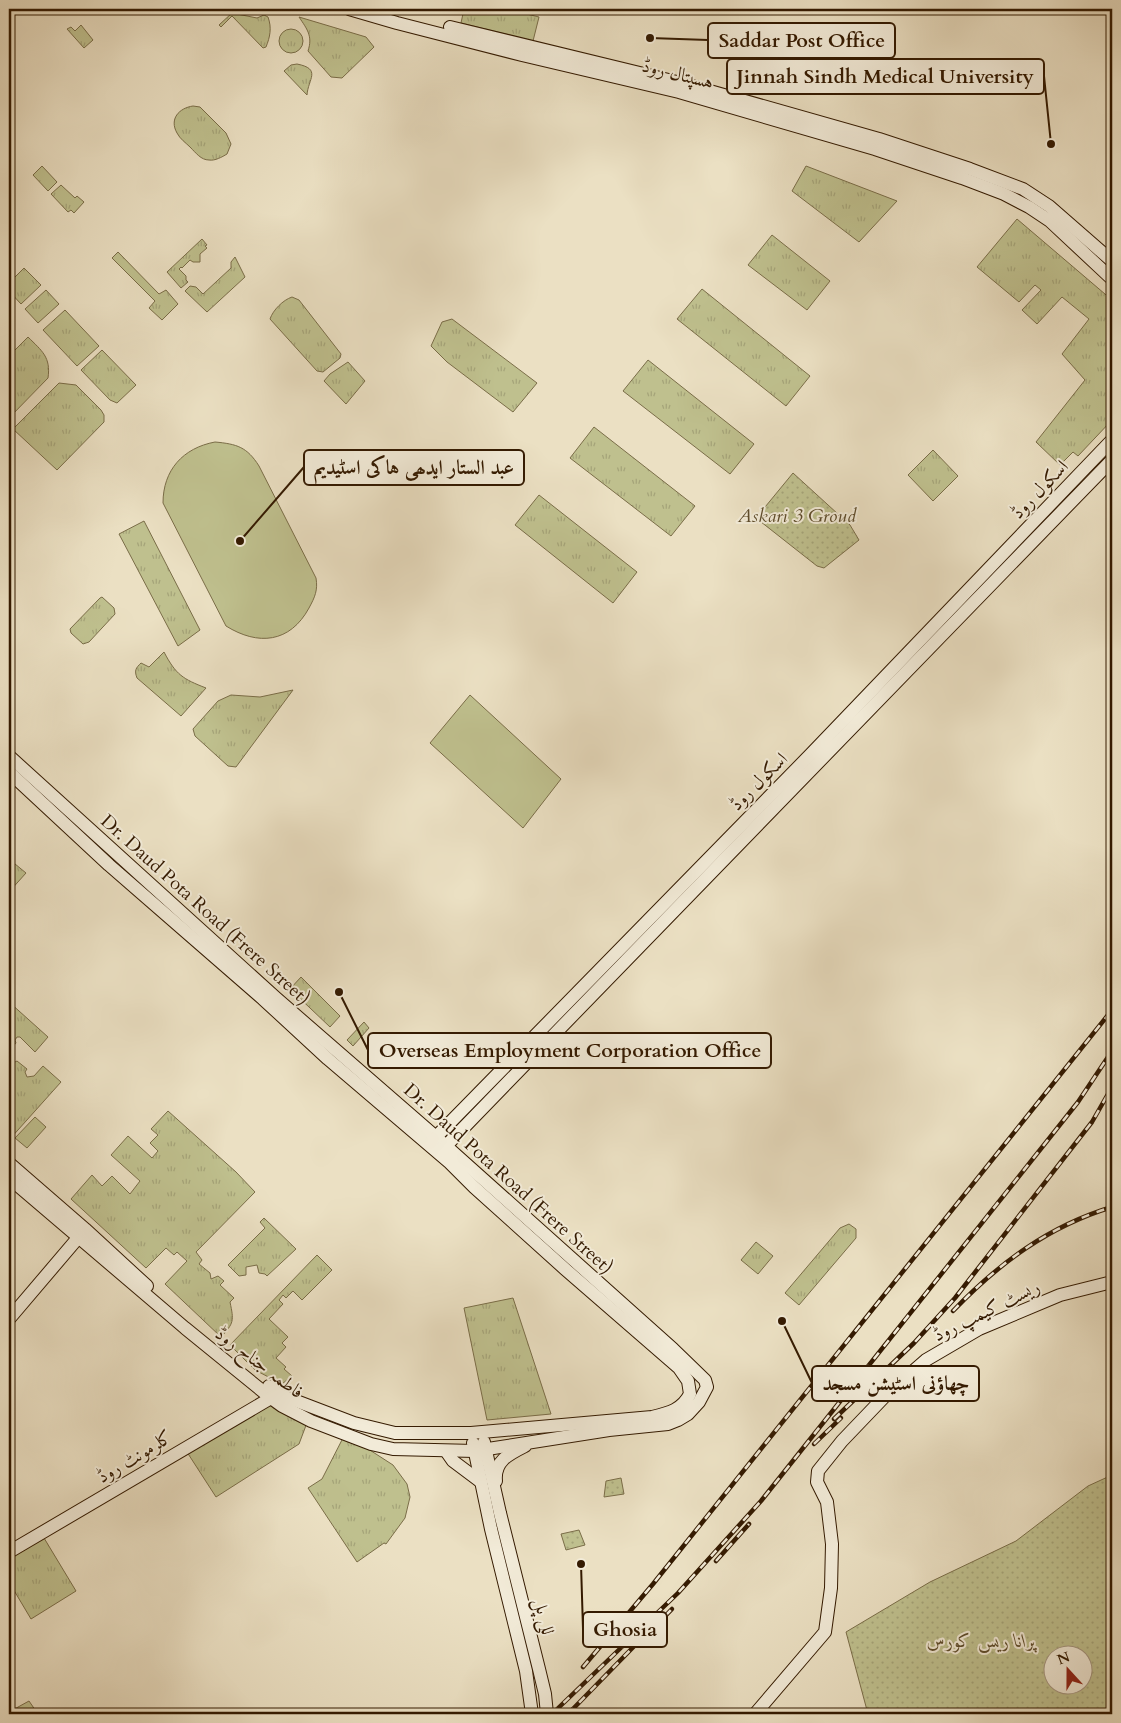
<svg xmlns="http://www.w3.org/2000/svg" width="1121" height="1723" font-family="Cardo,Amiri,serif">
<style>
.grass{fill:url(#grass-tufts);stroke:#7a6d48}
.park{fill:url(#park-dots);stroke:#7a6d48;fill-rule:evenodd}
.pitch{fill:#bfc08e;stroke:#7a6d48}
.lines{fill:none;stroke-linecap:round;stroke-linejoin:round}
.secondary-casing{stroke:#341a01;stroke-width:14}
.secondary{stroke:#f2ebd8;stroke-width:12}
.rail-casing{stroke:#341a01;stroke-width:4.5}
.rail{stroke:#f2ebd8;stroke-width:2.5;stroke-dasharray:8;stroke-linecap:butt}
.labels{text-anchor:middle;stroke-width:4;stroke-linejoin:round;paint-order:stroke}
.street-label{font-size:19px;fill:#341a01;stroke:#f2ebd8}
.park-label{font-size:19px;font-style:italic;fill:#5e4c2b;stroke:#f2ebd8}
.leader{fill:none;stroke:#341a01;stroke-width:2}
.callout-dot{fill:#341a01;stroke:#f2ebd8;stroke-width:2}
.callout{fill:#f2ebd8;stroke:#341a01;stroke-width:2}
.callout-label{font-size:20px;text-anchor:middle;font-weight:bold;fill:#341a01}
</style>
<defs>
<pattern id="grass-tufts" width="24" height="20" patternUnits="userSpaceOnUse" patternTransform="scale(1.25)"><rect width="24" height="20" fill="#bfc08e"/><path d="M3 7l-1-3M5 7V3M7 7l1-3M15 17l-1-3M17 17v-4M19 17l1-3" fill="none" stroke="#a5a479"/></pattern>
<pattern id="park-dots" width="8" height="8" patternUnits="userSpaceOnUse" patternTransform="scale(1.25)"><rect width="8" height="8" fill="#bfc08e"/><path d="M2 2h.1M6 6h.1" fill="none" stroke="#a5a479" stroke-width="1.8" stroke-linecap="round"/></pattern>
</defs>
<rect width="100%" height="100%" fill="#ebe0c3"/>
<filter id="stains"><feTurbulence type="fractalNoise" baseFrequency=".004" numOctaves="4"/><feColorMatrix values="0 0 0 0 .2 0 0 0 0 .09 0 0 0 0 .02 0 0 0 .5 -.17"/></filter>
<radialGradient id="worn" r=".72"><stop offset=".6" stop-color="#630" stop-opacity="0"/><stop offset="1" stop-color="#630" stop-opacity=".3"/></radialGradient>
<g class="grass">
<polygon points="464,9 506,9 539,17 533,41 461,23"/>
<path d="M232 13 257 18 264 15 268 17C272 28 270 37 266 47L263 48 232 16 221 27 219 25Z"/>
<path d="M299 17 366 37 374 47 342 78 331 77 308 51C313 36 307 29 299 17Z"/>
<polygon points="81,25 93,40 84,48 67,29 71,27 75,31"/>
<circle cx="291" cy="41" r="12"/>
<path d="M297 64C322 69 308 79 307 95L284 71 291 65Z"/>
<path d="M193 106 200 107 226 133 231 144 227 154C222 157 215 161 209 160 201 160 196 153 190 147 186 143 180 139 177 133 169 119 179 108 193 106Z"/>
<polygon points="42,166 57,182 48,191 33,175"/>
<polygon points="806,166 897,201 859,242 792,191"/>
<polygon points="61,185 75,198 77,196 84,202 74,213 71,210 68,212 51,194"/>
<polygon points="1017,219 1112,300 1112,420 1078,456 1073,452 1060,465 1036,442 1085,380 1062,354 1089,319 1062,297 1037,324 1022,310 1041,290 1035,285 1019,302 977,267"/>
<polygon points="772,235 830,281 807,310 748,265"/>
<polygon points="202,239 207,245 205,246 207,248 200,254 200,262 193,262 190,260 182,268 181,267 179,269 186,276 186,280 188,282 181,288 167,272"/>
<polygon points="118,252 159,294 166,290 178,304 162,320 149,308 155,301 112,258"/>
<polygon points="235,257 245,277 207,312 185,291 190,286 196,287 203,294 231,268 231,262"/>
<polygon points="24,268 41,285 21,304 9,291 9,283"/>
<polygon points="702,289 810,376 786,406 677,319"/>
<polygon points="46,290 59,304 38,323 25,309"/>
<path d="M292 297 299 300 341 354 340 358 323 372 317 371 270 319C273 310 283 300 292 297Z"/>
<polygon points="65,310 99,346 77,366 43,330"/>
<polygon points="452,319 537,383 513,412 447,362 431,346 442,322"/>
<path d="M28 337C42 351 51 357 48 378L9 418V356Z"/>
<polygon points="102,350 136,385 117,403 110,400 81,370"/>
<polygon points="648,360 754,444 730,474 623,391"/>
<polygon points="348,362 365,381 346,404 324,381 330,374"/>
<polygon points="59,383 76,385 101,410 104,415 104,422 57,470 13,429"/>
<polygon points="594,427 695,506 671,536 570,458"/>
<polygon points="933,450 958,476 933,501 908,475"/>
<polygon points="539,495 637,572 613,603 515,525"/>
<polygon points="144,521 200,630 178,646 119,534"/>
<polygon points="102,597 114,608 115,614 89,642 83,644 71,633 70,629 100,598"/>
<path d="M164 652C176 675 183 679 206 688L181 716 137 678C134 670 136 668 141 663L149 667Z"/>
<polygon points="293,690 236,767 228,766 195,736 193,729 218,701 231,695 260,697"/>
<polygon points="9,859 26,873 9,892"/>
<polygon points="301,977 340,1016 330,1027 290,989"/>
<polygon points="9,1002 48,1037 35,1052 20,1037 17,1037 15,1040 16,1043 9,1051"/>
<polygon points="364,1022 369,1028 353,1046 347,1040"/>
<polygon points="9,1055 10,1060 15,1062 17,1061 27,1069 25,1072 27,1077 34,1076 43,1066 61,1082 9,1140"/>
<path d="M168 1111 236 1172 255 1192 196 1252 202 1260 199 1264 210 1273 211 1279 218 1276 224 1281 220 1285 234 1298 230 1302C234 1321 234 1323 221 1337L165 1284 187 1261 177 1252 174 1255 166 1248 146 1268 71 1199 92 1175 102 1186 112 1176 130 1194 140 1181 111 1155 128 1136 152 1158 158 1151 150 1143 158 1135 151 1129Z"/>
<polygon points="264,1218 296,1249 267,1276 265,1274 259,1273 257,1265 246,1267 246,1275 239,1276 228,1265 265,1228 260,1222"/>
<polygon points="849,1224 856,1229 856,1238 799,1305 785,1293 840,1228"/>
<polygon points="756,1242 773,1256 758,1274 741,1260"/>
<polygon points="317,1255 332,1270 302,1300 293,1291 286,1298 283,1295 279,1300 283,1304 269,1319 288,1337 282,1343 286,1347 276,1358 286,1367 284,1369 292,1376 282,1384 255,1370 230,1345"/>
<polygon points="513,1298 551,1414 487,1420 464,1308"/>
<polygon points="271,1398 308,1420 299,1444 216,1497 185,1449"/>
<polygon points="345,1434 393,1465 407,1484 410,1497 405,1518 386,1544 384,1543 357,1562 308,1488 322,1479"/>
<polygon points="41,1533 76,1591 31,1619 9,1582 9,1552"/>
<polygon points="29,1701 38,1714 9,1714 9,1712"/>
</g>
<g class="park">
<polygon points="793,473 850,525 859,540 824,568 817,566 756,518"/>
<path d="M1112 1475V1714H868L846 1632 930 1582 1016 1541 1088 1486ZM1054 1656H1084V1686H1054Z"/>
<polygon points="621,1478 624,1494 604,1497 606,1481"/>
<polygon points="579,1530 585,1545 566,1550 561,1534"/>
</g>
<g class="pitch">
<path d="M215 442C237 444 247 447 259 466L316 578C318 590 315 597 309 608 290 643 258 646 226 626L163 503C163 470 183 448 215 442Z"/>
<polygon points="470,695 561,779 523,828 430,743"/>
<polygon points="35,1117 46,1127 27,1148 15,1138"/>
</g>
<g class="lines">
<defs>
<g id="secondary">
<polyline points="349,9 397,23 522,55 679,92 875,149 962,178 1004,194 1029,207 1050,221 1112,279"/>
<polyline points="450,27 685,84 879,139 970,169 1023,189 1049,206 1112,261"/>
<polyline points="9,756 276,998 436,1137 673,1349 705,1380 707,1387 699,1402 688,1414 678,1420 668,1424 609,1430 475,1451 393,1449 371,1444 311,1421 282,1406 271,1398 185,1328 9,1178"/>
<path d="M9 772 109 865 263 999 328 1059 450 1163 474 1187 565 1269 679 1368 688 1381 690 1394C682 1410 669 1413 652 1417L471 1433H395L354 1423 278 1394 269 1386"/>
<polyline points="430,1143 812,753 1112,440"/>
<polyline points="441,1151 1112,460"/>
<polyline points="9,1163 85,1229 147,1286"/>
<polyline points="9,1319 83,1232"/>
<polyline points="484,1442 500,1513 539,1669 545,1694 547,1714"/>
<polyline points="473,1443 491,1529 526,1671 532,1714"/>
<polyline points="446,1451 453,1461 481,1482"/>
<path d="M496 1481C494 1461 509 1454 525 1446"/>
<polyline points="9,1552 276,1395"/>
<polyline points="755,1714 825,1632 831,1588 832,1544 827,1502 817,1482 818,1471 842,1441 887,1394 926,1360 979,1329 1060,1295 1112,1282"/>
</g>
</defs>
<use href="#secondary" class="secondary-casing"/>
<use href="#secondary" class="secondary"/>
<defs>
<g id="rail">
<path d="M953 1311C999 1263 1049 1226 1112 1207"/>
<polyline points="834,1419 914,1343 955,1298 1092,1122 1112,1087"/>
<polyline points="814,1444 841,1418"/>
<polyline points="716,1561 749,1524"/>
<polyline points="643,1639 672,1609"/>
<polyline points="583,1667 653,1584 1112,1010"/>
<polyline points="552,1714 678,1593 761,1501 1078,1102 1112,1051"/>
<polyline points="568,1714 646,1634"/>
</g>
</defs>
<use href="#rail" class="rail-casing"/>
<use href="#rail" class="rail"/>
</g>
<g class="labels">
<g class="street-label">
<text transform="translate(678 73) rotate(14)" y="7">ہسپتال روڈ</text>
<text transform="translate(1039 489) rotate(-46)" y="7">اسکول روڈ</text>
<text transform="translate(758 781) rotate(-45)" y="7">اسکول روڈ</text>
<text transform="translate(206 909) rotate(42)" y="7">Dr. Daud Pota Road (Frere Street)</text>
<text transform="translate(509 1178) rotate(42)" y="7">Dr. Daud Pota Road (Frere Street)</text>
<text transform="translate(986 1310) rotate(-26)" y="7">ریسٹ کیمپ روڈ</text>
<text transform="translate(260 1362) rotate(37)" y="7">فاطمہ جناح روڈ</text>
<text transform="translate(134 1456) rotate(-31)" y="7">کلرمونٹ روڈ</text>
<text transform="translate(545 1616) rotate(76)" y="7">للی پل</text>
</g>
<g class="park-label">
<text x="797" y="522">Askari 3 Groud</text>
<text x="981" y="1647">پرانا ریس کورس</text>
</g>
</g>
<path class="leader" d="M650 38L708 40M1051 144L1044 76M240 541L304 467M339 992L368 1050M782 1321L812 1383M581 1564L583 1629"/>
<g class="callout-dot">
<circle cx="650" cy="38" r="5"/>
<circle cx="1051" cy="144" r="5"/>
<circle cx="240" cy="541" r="5"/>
<circle cx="339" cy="992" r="5"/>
<circle cx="782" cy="1321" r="5"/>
<circle cx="581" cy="1564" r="5"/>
</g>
<g class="callout">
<rect x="708" y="23" width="187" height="35" rx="5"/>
<rect x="727" y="59" width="317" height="35" rx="5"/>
<rect x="304" y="450" width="220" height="35" rx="5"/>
<rect x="368" y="1033" width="403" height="35" rx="5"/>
<rect x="812" y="1366" width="167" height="35" rx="5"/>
<rect x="583" y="1612" width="84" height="35" rx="5"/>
</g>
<g class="callout-label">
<text x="802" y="47">Saddar Post Office</text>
<text x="885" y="83">Jinnah Sindh Medical University</text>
<text x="414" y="474">عبد الستار ایدھی ہاکی اسٹیدیم</text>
<text x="570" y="1057">Overseas Employment Corporation Office</text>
<text x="896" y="1390">چھاؤنی اسٹیشن مسجد</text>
<text x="625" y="1636">Ghosia</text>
</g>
<rect width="1121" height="1723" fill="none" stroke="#ebe0c3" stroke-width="30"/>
<rect x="10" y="10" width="1101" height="1703" fill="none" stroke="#341a01" stroke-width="2.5"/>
<rect x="15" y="15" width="1091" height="1693" fill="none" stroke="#341a01"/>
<g transform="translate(1068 1670) rotate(339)"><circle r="24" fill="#f2ebd8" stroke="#a69782"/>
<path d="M0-4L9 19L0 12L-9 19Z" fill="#8f2418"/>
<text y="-8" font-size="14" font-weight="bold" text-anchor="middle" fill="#341a01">N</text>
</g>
<rect width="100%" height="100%" filter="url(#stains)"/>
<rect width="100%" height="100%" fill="url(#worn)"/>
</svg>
